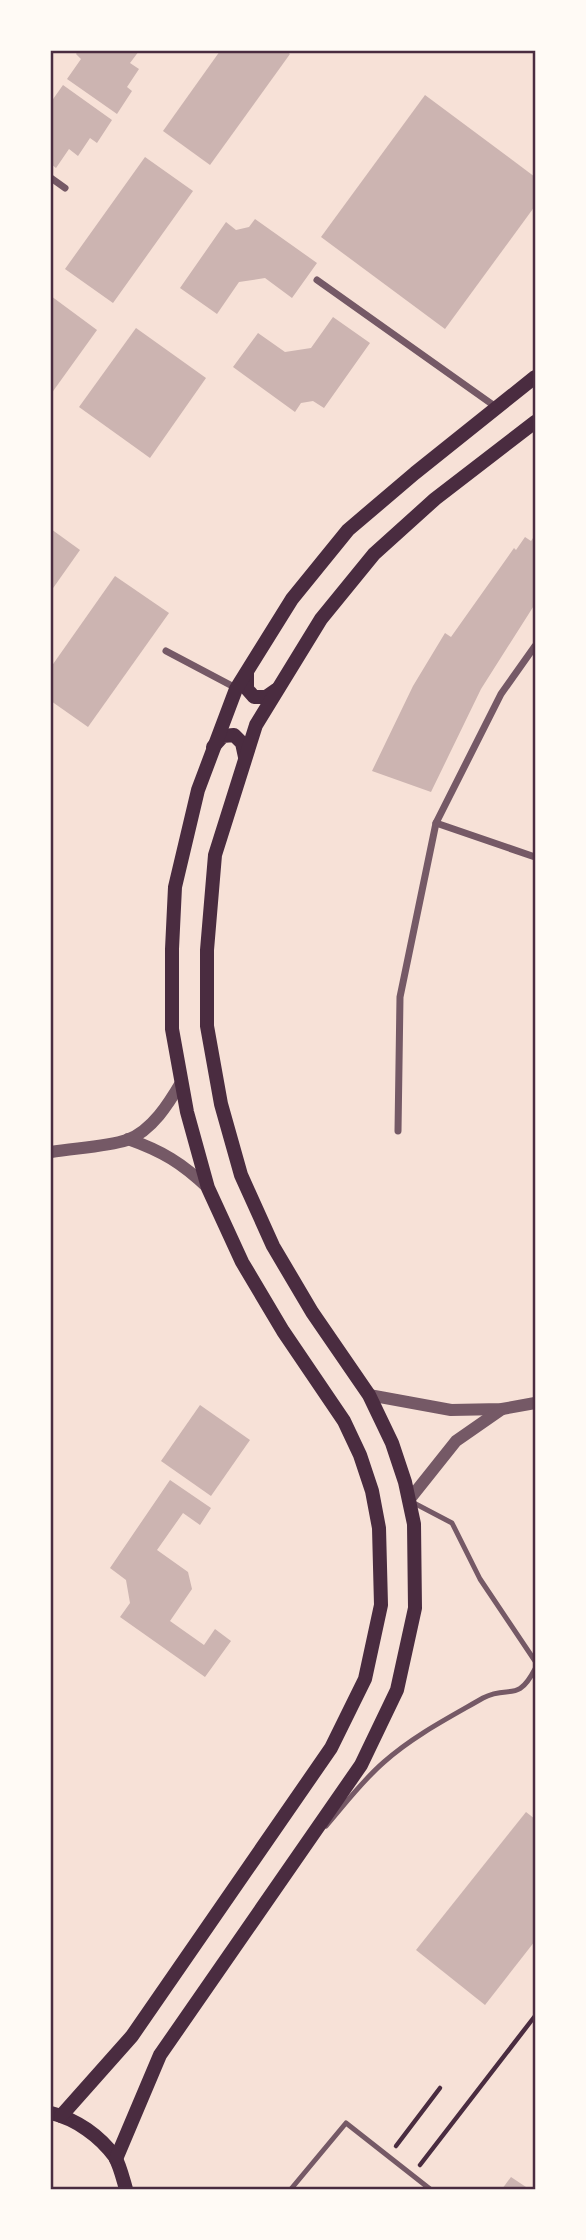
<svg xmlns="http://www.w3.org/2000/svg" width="586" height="2240" font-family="'Sofia Sans Condensed',sans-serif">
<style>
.building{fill:#ccb4b1}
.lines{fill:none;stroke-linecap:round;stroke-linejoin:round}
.path{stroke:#4a2c40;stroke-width:4.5}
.service{stroke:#755966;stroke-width:5}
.minor{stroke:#755966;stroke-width:7}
.tertiary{stroke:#755966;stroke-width:12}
.secondary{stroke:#4a2c40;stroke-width:14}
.neatline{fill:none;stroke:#4a2c40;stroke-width:2.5}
</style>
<rect width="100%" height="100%" fill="#f7e1d7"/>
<g class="building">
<polygon points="78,51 139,51 130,63 139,69 127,87 132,91 117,114 67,79 81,59 76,54"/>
<polygon points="220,51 286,51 290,54 210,165 163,131"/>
<polygon points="63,85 112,120 97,143 90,138 78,156 69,149 56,168 51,164 51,102"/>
<polygon points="425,95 535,177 535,206 445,329 321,237"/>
<polygon points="145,157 193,191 113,303 65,269"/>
<polygon points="255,219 317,263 292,298 265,278 239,282 217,314 180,288 226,222 236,230 249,227"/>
<polygon points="51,296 97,330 51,394"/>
<polygon points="333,317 370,343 324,408 313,401 301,403 295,412 233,367 258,333 285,352 311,348"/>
<polygon points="136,328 206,378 150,458 79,407"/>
<polygon points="51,529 80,550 51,591"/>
<polygon points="535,535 535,604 481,689 431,792 372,771 413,686 445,633 451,637 514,548 516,550 525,537 531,541"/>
<polygon points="115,576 169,613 88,727 51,701 51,667"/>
<polygon points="200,1405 250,1440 211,1496 161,1461"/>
<polygon points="170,1480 211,1508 200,1525 183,1513 157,1550 188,1572 192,1589 170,1621 204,1645 215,1629 231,1641 205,1677 120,1617 130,1603 126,1580 110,1568"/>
<polygon points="526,1812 535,1819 535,1941 485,2005 416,1950"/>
<polygon points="511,2177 529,2189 502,2189"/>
</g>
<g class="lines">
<g class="path">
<polyline points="396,2146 440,2088"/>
<polyline points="420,2165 535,2016"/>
</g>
<g class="service">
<polyline points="412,1502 452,1523 480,1579 535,1661"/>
<path d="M326 1826C345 1804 362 1781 384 1762 413 1736 450 1717 483 1698 509 1684 517 1704 535 1669"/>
<polyline points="291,2189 346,2123 430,2189"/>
</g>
<g class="minor">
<polyline points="51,178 65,188"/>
<polyline points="317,280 496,407"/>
<polyline points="166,651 236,688"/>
<polyline points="436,823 535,857"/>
<polyline points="398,1131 400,997 436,823 501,694 535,646"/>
</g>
<g class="tertiary">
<path d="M128 1139C162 1151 182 1163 208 1188"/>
<path d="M51 1152C74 1148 105 1147 127 1140 152 1131 169 1103 182 1081"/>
<polyline points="369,1395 451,1410 502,1409 535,1403"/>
<polyline points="409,1500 456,1441 502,1409"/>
</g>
<g class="secondary">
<polyline points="247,673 247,689 254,697 266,697 276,690"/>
<polyline points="213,747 223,736 234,735 242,743 245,757"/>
<path d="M51 2113C76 2119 100 2136 115 2157 120 2166 123 2179 126 2189"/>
<polyline points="61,2116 132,2036 331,1748 365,1679 381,1605 379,1528 372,1491 360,1455 344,1421 283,1331 242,1262 208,1188 187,1112 172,1029 172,949 175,887 198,790 236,689 292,599 348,530 415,473 535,377"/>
<polyline points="116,2159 160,2055 361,1765 397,1690 415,1608 414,1524 405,1482 392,1443 369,1395 312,1312 273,1246 241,1175 221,1104 207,1026 207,950 215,855 256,725 321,619 374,554 435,499 535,422"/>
</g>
</g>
<rect width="586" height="2240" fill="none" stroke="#fffaf5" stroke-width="105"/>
<rect x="52" y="52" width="482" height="2136" class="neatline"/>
</svg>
